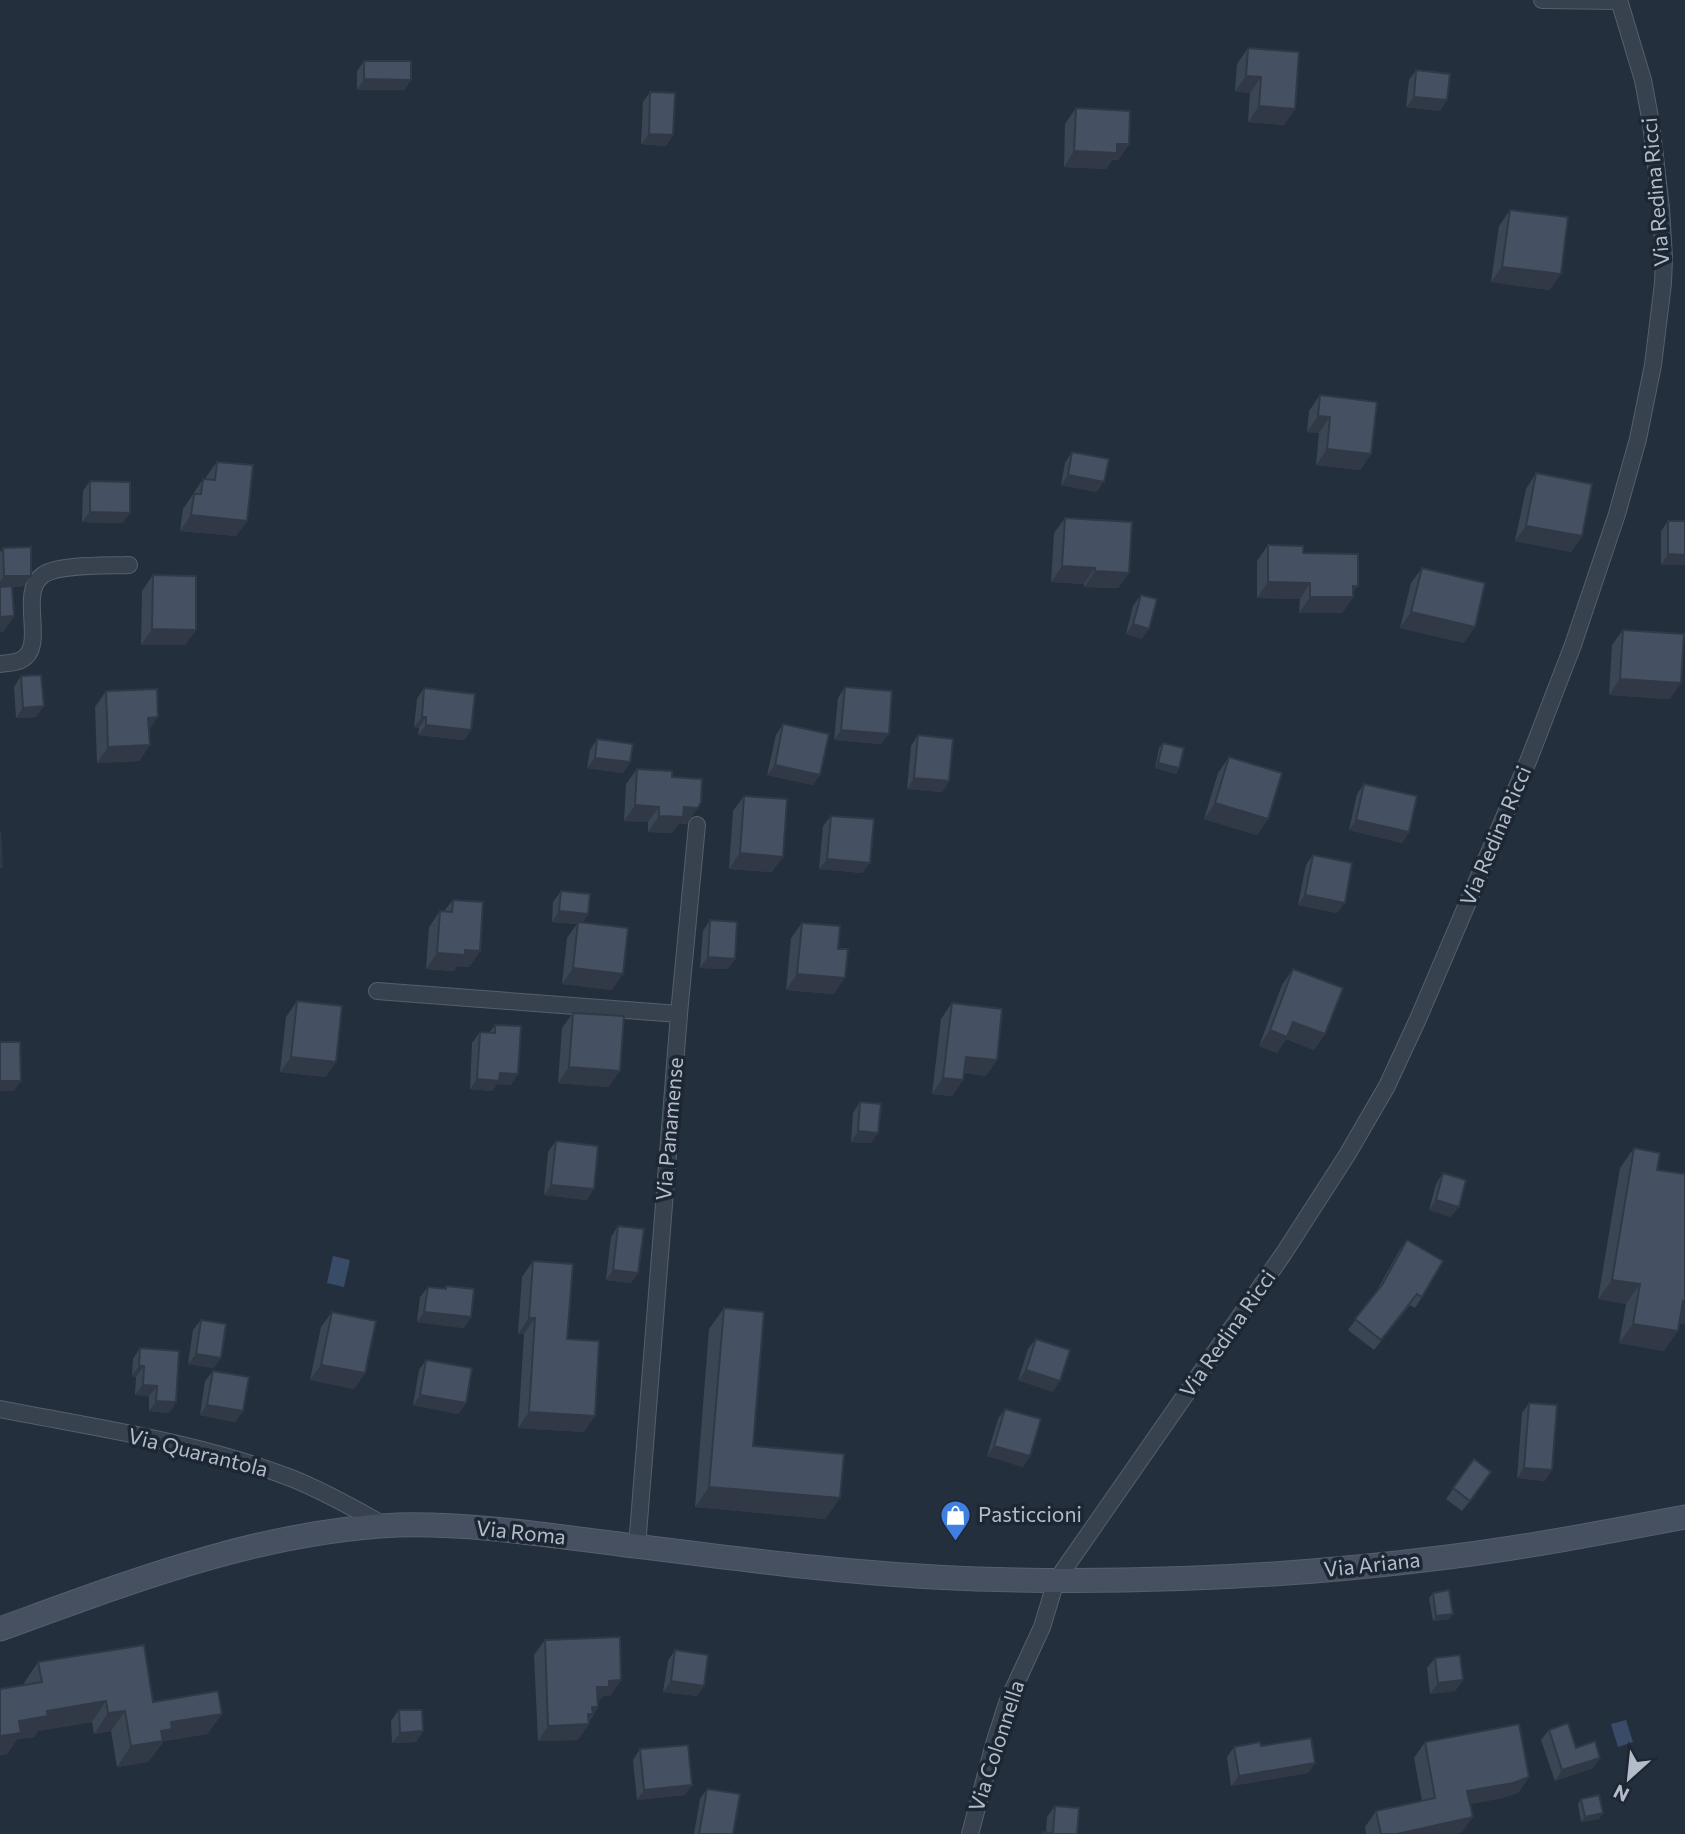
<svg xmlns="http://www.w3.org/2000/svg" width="1685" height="1834" font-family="Commissioner,sans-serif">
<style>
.water{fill:#394c67}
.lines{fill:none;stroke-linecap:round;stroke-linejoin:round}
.minor-casing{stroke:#565f6c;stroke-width:18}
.secondary-casing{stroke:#565f6c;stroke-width:25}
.minor{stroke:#38414e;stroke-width:16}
.secondary{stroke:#465061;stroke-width:23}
.wall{fill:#3b4654}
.shaded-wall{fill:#303945}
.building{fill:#455162;stroke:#303945;stroke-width:2}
.labels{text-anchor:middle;stroke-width:7;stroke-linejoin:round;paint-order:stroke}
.street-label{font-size:21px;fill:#b4bcc9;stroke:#1d2633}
.poi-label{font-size:21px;fill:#b4bcc9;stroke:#1d2633;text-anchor:start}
</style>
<rect width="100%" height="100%" fill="#242f3e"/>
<g class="water">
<polygon points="333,1256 350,1260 344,1287 327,1283"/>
<polygon points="1626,1720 1633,1742 1618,1747 1611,1724"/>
</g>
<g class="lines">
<defs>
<g id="minor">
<polyline points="1542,0 1619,1"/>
<path d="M0 664C7 663 15 663 21 660 48 647 17 593 43 575 58 564 109 566 129 565"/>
<polyline points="377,991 679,1014 637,1547"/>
<polyline points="679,1014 697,825"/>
<path d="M0 1409C97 1428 198 1442 291 1478 324 1491 355 1509 386 1526"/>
<polyline points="970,1834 994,1744 1007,1703 1042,1627 1056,1581 1284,1253 1347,1155 1387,1086 1418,1019 1529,759 1573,645 1617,514 1638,439 1653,365 1663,283 1664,258 1661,208 1651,123 1643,80 1619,0"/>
</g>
<path id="secondary" d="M0 1629C127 1583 260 1531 397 1525 471 1523 546 1535 619 1544 738 1559 857 1575 977 1579 1135 1584 1292 1577 1448 1557 1528 1547 1606 1532 1685 1517"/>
</defs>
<use href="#minor" class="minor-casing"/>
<use href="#secondary" class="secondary-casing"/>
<use href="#minor" class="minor"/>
<use href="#secondary" class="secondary"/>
</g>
<g class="wall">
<polygon points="1248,48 1295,109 1284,125 1248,122 1250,93 1235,91 1237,64"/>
<polygon points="364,61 411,80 404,90 357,90 357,71"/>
<polygon points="1416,70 1440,111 1406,107 1409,80"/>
<polygon points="650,92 673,135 666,146 641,144 643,102"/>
<polygon points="1076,108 1129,144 1118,160 1112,160 1106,169 1064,167 1065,124"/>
<polygon points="1510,210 1550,290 1491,282 1499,226"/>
<polygon points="1320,395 1371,454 1360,470 1316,465 1319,433 1307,432 1309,411"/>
<polygon points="1072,452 1097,492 1061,485 1065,463"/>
<polygon points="217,462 247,521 236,536 180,531 183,509 203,479 206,480 206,477"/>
<polygon points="1536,473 1582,536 1571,552 1515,541 1526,489"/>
<polygon points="90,481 130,513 122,523 82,522 83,491"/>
<polygon points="1065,518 1129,573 1118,588 1084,587 1084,584 1051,582 1054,533"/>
<polygon points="1668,521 1685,565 1661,565 1661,531"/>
<polygon points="1268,545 1303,553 1353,593 1353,597 1342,613 1299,613 1300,599 1257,598 1257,561"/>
<polygon points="3,548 31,576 24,586 12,587 14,616 3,632 0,632 0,552"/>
<polygon points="1422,568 1464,643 1400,628 1411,583"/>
<polygon points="153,575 196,630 185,645 141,645 142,591"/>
<polygon points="1141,595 1142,639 1126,634 1133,606"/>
<polygon points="1623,630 1670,699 1609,695 1612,645"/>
<polygon points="21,676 36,717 16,718 14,687"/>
<polygon points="845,687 881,744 834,740 838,698"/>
<polygon points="424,688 471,730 464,740 418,735 419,728 414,727 417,699"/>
<polygon points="106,691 149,731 150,745 139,761 97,763 95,707"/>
<polygon points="783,724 813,785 767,775 776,735"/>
<polygon points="918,735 949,781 942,792 907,789 911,746"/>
<polygon points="597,739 630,762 623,773 587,768 590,750"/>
<polygon points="1163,743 1179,768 1176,774 1155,768 1159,748"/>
<polygon points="1229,757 1268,819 1257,835 1204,819 1218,773"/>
<polygon points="637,769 672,777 687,824 679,823 672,833 648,832 648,822 624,821 626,784"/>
<polygon points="1364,784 1409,832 1402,843 1349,830 1357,794"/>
<polygon points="744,796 772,872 729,869 733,811"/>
<polygon points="831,816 862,873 819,869 823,826"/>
<polygon points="1313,855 1337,913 1298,905 1306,865"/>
<polygon points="561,891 588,914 582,923 612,990 562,984 567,938 577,924 552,922 553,902"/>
<polygon points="453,900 480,951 469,967 457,966 454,971 426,969 429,927 440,911 444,911"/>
<polygon points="710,920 735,959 727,969 700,968 703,931"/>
<polygon points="802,923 838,949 834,994 786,990 791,938"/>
<polygon points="1293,969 1325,1034 1314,1050 1286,1039 1277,1053 1259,1046 1282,985"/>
<polygon points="297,1001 336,1062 325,1077 280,1072 286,1017"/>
<polygon points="952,1003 986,1076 964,1073 963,1080 952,1096 932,1094 941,1019"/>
<polygon points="573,1013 609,1087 558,1083 562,1028"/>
<polygon points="495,1025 511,1085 497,1084 492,1091 470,1089 472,1043 480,1032 489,1033"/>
<polygon points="860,1102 871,1143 851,1142 853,1113"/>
<polygon points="556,1141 587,1200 544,1195 548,1152"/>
<polygon points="1634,1148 1657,1170 1685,1174 1685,1324 1679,1323 1664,1351 1619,1343 1626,1304 1598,1299 1620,1168"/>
<polygon points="1443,1173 1451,1217 1429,1210 1436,1184"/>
<polygon points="618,1226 638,1273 631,1283 606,1280 611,1237"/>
<polygon points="1407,1240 1422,1297 1415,1308 1410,1305 1374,1350 1348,1330 1376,1292 1399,1251"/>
<polygon points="533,1261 567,1339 584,1432 518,1428 524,1334 518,1334 522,1277"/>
<polygon points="446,1286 471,1317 464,1328 417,1322 420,1297 428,1287 444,1289"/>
<polygon points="724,1308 753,1446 840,1498 825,1519 695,1507 709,1329"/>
<polygon points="332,1312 365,1373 354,1389 310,1380 321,1327"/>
<polygon points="201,1320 214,1368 188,1364 193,1330"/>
<polygon points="1036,1339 1053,1392 1018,1380 1028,1349"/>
<polygon points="140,1348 176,1402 169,1413 149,1411 149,1396 135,1395 136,1377 132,1376 133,1359"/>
<polygon points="426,1360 466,1403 458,1414 413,1405 419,1370"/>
<polygon points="213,1371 243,1411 235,1422 200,1415 205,1381"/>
<polygon points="1529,1403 1545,1481 1517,1478 1522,1413"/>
<polygon points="1005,1409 1023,1467 987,1456 998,1419"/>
<polygon points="1474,1459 1484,1483 1462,1511 1446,1499"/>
<polygon points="1433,1593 1449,1619 1433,1621 1429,1598"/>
<polygon points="545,1640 621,1680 610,1696 603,1696 598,1702 598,1707 578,1740 538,1741 534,1655"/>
<polygon points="675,1650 697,1696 663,1692 668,1661"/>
<polygon points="1435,1658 1463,1680 1455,1691 1430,1694 1427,1668"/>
<polygon points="38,1662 153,1702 222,1714 207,1734 164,1741 148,1762 117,1767 111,1731 94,1734 92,1722 38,1731 34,1737 17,1739 7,1754 0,1755 0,1689 24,1685 24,1683"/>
<polygon points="399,1710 423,1731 416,1742 392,1743 391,1721"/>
<polygon points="1549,1730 1576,1748 1593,1768 1555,1781 1541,1740"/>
<polygon points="1425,1742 1529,1777 1518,1793 1502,1798 1470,1804 1462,1832 1455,1834 1366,1834 1365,1827 1376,1811 1422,1801 1414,1758"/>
<polygon points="1261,1746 1315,1763 1308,1773 1231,1786 1227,1757 1234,1747"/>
<polygon points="640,1749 692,1785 685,1795 637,1800 633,1760"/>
<polygon points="707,1789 733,1834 694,1834 700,1799"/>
<polygon points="1581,1799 1603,1813 1599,1819 1581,1822 1578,1804"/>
<polygon points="1055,1806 1077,1834 1041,1834 1042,1832 1046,1832 1047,1817"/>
</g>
<g class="shaded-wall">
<polygon points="1246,76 1261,77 1250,93 1235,91"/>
<polygon points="364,79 411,80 404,90 357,90"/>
<polygon points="1414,97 1447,100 1440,111 1406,107"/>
<polygon points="1259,106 1295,109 1284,125 1248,122"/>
<polygon points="649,134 673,135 666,146 641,144"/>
<polygon points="1117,144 1129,144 1118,160 1112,160 1106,169 1064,167 1074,151"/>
<polygon points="1502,267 1561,274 1550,290 1491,282"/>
<polygon points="1318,416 1330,417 1319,433 1307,432"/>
<polygon points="1327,449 1371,454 1360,470 1316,465"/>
<polygon points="1068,475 1104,482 1097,492 1061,485"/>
<polygon points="90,512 130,513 122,523 82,522"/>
<polygon points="191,515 247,521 236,536 180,531"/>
<polygon points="1526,526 1582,536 1571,552 1515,541"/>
<polygon points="1668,554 1685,555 1685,565 1661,565"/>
<polygon points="1062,566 1095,568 1084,584 1051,582"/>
<polygon points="1095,571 1129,573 1118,588 1084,587"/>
<polygon points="4,576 31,576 24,586 0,587 0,582"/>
<polygon points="1268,582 1310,583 1300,599 1257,598"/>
<polygon points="1353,586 1358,586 1350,597 1353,597 1342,613 1299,613 1310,597"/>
<polygon points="1411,612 1475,627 1464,643 1400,628"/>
<polygon points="14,616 3,632 0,632 0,617"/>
<polygon points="1133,624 1149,629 1142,639 1126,634"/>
<polygon points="152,629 196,630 185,645 141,645"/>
<polygon points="1620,679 1681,683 1670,699 1609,695"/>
<polygon points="44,706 36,717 16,718 23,708"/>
<polygon points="158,717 147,733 148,718"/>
<polygon points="422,717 426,717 419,728 414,727"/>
<polygon points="426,725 471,730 464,740 418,735"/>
<polygon points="841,730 889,734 881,744 834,740"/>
<polygon points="150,745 139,761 97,763 108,747"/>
<polygon points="595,758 630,762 623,773 587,768"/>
<polygon points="1158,763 1179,768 1176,774 1155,768"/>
<polygon points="775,765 820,775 813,785 767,775"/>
<polygon points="914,778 949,781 942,792 907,789"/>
<polygon points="1215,803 1268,819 1257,835 1204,819"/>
<polygon points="635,805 659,807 648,822 624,821"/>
<polygon points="684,807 698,808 687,824 679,823 672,833 648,832 659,816"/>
<polygon points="1356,820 1409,832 1402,843 1349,830"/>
<polygon points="740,853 783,857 772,872 729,869"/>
<polygon points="827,859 870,863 862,873 819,869"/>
<polygon points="1305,895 1345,903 1337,913 1298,905"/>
<polygon points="559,911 588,914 581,924 552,922"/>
<polygon points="465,950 480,951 469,967 457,966 454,971 426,969 437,953"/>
<polygon points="708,957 735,959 727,969 700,968"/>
<polygon points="573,968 623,974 612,990 562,984"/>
<polygon points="797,974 845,978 834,994 786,990"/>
<polygon points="1293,1022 1325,1034 1314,1050 1286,1039 1277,1053 1259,1046 1270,1030"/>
<polygon points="291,1057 336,1062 325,1077 280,1072"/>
<polygon points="966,1057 997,1060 986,1076 955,1072"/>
<polygon points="569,1067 620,1071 609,1087 558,1083"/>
<polygon points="500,1073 518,1074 511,1085 497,1084 492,1091 470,1089 477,1079"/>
<polygon points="943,1078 963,1080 952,1096 932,1094"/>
<polygon points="0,1081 21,1081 14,1091 0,1091"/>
<polygon points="858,1131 878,1133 871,1143 851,1142"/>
<polygon points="551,1185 594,1189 587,1200 544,1195"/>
<polygon points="1436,1200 1459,1207 1451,1217 1429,1210"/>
<polygon points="613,1270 638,1273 631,1283 606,1280"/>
<polygon points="1612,1280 1640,1284 1626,1304 1598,1299"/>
<polygon points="1683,1301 1685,1302 1685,1324 1669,1321"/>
<polygon points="424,1312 471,1317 464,1328 417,1322"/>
<polygon points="529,1318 535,1318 524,1334 518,1334"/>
<polygon points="1633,1324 1678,1331 1664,1351 1619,1343"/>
<polygon points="196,1354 221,1358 214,1368 188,1364"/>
<polygon points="321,1365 365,1373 354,1389 310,1380"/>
<polygon points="139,1366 144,1366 136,1377 132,1376"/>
<polygon points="1026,1370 1060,1381 1053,1392 1018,1380"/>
<polygon points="143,1385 157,1386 149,1396 135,1395"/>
<polygon points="420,1395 466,1403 458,1414 413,1405"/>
<polygon points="156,1401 176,1402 169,1413 149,1411"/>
<polygon points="207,1405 243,1411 235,1422 200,1415"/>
<polygon points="529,1412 595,1416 584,1432 518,1428"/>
<polygon points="994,1446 1030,1456 1023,1467 987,1456"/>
<polygon points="1524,1468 1552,1470 1545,1481 1517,1478"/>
<polygon points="709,1487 840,1498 825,1519 695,1507"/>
<polygon points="1453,1614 1449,1619 1433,1621 1436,1616"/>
<polygon points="621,1680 610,1696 603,1696 598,1702 586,1703 597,1687 609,1681"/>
<polygon points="1463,1680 1455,1691 1430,1694 1438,1683"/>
<polygon points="671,1681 704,1686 697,1696 663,1692"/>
<polygon points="106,1701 92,1722 38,1731 34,1737 17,1739 7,1754 0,1755 0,1737 19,1721 47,1711"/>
<polygon points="592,1707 598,1707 586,1724 589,1724 578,1740 538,1741 548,1726"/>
<polygon points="125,1711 111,1731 94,1734 108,1713"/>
<polygon points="222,1714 207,1734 164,1741 148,1762 117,1767 131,1746 161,1731 171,1722"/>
<polygon points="423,1731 416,1742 392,1743 400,1733"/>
<polygon points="1600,1758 1593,1768 1555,1781 1562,1770"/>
<polygon points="1315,1763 1308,1773 1231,1786 1239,1776"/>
<polygon points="1529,1777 1518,1793 1502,1798 1456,1807 1467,1791"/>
<polygon points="692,1785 685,1795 637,1800 644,1790"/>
<polygon points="1603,1813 1599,1819 1581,1822 1585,1817"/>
<polygon points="1473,1817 1462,1832 1455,1834 1397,1834"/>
</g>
<g class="building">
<polygon points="1248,48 1299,52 1295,109 1259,106 1261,77 1246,76"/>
<polygon points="364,61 411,61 411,80 364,79"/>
<polygon points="1416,70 1450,74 1447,100 1414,97"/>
<polygon points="650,92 675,93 673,135 649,134"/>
<polygon points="1076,108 1130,111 1129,144 1117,144 1117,153 1074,151"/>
<polygon points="1510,210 1568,217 1561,274 1502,267"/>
<polygon points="1320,395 1377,402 1371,454 1327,449 1330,417 1318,416"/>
<polygon points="1072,452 1109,459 1104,482 1068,475"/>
<polygon points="217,462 253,465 247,521 191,515 194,494 201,494 203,479 215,480"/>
<polygon points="1536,473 1592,484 1582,536 1526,526"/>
<polygon points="90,481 130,482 130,513 90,512"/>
<polygon points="1065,518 1132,522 1129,573 1095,571 1095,568 1062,566"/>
<polygon points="1668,521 1685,521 1685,555 1668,554"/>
<polygon points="1268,545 1303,546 1303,553 1358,554 1358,586 1353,586 1353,597 1310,597 1310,583 1268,582"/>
<polygon points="31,547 31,576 4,576 3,548"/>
<polygon points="1422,568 1485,583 1475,627 1411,612"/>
<polygon points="153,575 196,576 196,630 152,629"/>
<polygon points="12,586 14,616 0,617 0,587"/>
<polygon points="1141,595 1157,599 1149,629 1133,624"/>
<polygon points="1623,630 1684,634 1681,683 1620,679"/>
<polygon points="41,675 44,706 23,708 21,676"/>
<polygon points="845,687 892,691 889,734 841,730"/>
<polygon points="424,688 475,694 471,730 426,725 426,717 422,717"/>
<polygon points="157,689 158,717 148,718 150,745 108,747 106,691"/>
<polygon points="783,724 829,734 820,775 775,765"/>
<polygon points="918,735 953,739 949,781 914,778"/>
<polygon points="597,739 633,744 630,762 595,758"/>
<polygon points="1163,743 1184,748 1179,768 1158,763"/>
<polygon points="1229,757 1282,773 1268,819 1215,803"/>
<polygon points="637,769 672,771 672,777 702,779 701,802 698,808 684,807 683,817 659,816 659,807 635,805"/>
<polygon points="1364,784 1417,796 1409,832 1356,820"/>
<polygon points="744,796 787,799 783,857 740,853"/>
<polygon points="831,816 874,819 870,863 827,859"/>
<polygon points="0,831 2,867 0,867"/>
<polygon points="1313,855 1352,863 1345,903 1305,895"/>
<polygon points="561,891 590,894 588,914 559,911"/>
<polygon points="453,900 483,902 480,951 465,950 465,955 437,953 440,911 452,912"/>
<polygon points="710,920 737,922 735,959 708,957"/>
<polygon points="578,922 628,928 623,974 573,968"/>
<polygon points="802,923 840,926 838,949 848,949 845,978 797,974"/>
<polygon points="1293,969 1343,988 1325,1034 1293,1022 1287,1037 1270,1030"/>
<polygon points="297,1001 342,1006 336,1062 291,1057"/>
<polygon points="952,1003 1002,1009 997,1060 966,1057 963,1080 943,1078"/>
<polygon points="573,1013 624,1016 620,1071 569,1067"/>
<polygon points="495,1025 521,1026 518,1074 500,1073 499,1081 477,1079 480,1032 495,1033"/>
<polygon points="0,1042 20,1042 21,1081 0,1081"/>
<polygon points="860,1102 881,1104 878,1133 858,1131"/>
<polygon points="556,1141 598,1146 594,1189 551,1185"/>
<polygon points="1634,1148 1660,1153 1657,1170 1685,1174 1685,1302 1683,1301 1678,1331 1633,1324 1640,1284 1612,1280"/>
<polygon points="1443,1173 1466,1180 1459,1207 1436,1200"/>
<polygon points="618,1226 644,1229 638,1273 613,1270"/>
<polygon points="1407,1240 1443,1261 1422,1297 1417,1294 1381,1340 1355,1319 1382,1285"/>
<polygon points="533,1261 573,1264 567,1339 599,1341 595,1416 529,1412 535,1318 529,1318"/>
<polygon points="446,1286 474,1289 471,1317 424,1312 428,1287 446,1289"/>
<polygon points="724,1308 764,1312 753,1446 844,1454 840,1498 709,1487"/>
<polygon points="332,1312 376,1321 365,1373 321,1365"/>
<polygon points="201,1320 226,1324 221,1358 196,1354"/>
<polygon points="1036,1339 1070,1350 1060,1381 1026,1370"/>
<polygon points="140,1348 179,1351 176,1402 156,1401 157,1386 143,1385 144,1366 139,1366"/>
<polygon points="426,1360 472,1368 466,1403 420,1395"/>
<polygon points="213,1371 249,1377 243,1411 207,1405"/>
<polygon points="1529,1403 1557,1405 1552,1470 1524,1468"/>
<polygon points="1005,1409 1041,1419 1030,1456 994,1446"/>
<polygon points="1474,1459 1491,1472 1470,1501 1453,1488"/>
<polygon points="1449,1590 1453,1614 1436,1616 1433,1593"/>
<polygon points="620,1637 621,1680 609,1681 609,1687 597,1687 598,1707 592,1707 593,1714 588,1714 589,1724 548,1726 545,1640"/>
<polygon points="144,1645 153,1702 218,1691 222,1714 171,1722 172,1729 161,1731 163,1741 131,1746 125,1711 108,1713 106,1701 47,1711 48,1716 19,1721 21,1733 0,1736 1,1743 0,1744 0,1689 42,1682 38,1662"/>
<polygon points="675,1650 708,1655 704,1686 671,1681"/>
<polygon points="1460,1655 1463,1680 1438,1683 1435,1658"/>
<polygon points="399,1710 422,1710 423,1731 400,1733"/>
<polygon points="1568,1723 1576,1748 1595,1741 1600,1758 1562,1770 1549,1730"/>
<polygon points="1519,1724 1529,1777 1513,1783 1467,1791 1473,1817 1397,1834 1381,1834 1376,1811 1435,1798 1425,1742"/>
<polygon points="1311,1738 1315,1763 1239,1776 1234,1747 1260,1742 1261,1746"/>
<polygon points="688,1745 692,1785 644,1790 640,1749"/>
<polygon points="707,1789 740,1794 733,1834 699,1834"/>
<polygon points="1599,1795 1603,1813 1585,1817 1581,1799"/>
<polygon points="1055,1806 1079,1808 1077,1834 1042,1834 1042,1832 1053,1833"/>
</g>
<defs>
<symbol id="shop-pin" viewBox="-11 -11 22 30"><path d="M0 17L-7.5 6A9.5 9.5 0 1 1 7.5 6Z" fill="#3f7fe0" stroke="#1d2633"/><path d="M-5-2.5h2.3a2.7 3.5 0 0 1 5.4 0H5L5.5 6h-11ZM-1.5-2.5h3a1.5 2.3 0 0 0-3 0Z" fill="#fff"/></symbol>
</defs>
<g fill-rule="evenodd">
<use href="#shop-pin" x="938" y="1498" width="35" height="47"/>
</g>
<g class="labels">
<g class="street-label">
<text transform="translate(1656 192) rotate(-95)" y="7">Via Redina Ricci</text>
<text transform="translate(1496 836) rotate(-67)" y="7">Via Redina Ricci</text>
<text transform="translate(670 1129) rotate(-85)" y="7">Via Panamense</text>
<text transform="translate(1228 1334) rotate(-55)" y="7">Via Redina Ricci</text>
<text transform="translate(198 1453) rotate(14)" y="7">Via Quarantola</text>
<text transform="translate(521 1533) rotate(6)" y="7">Via Roma</text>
<text transform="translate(1372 1565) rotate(-6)" y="7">Via Ariana</text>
<text transform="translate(997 1746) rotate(-72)" y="7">Via Colonnella</text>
</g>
<g class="poi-label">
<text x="978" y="1522">Pasticcioni</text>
</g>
</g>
<g transform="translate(1629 1778) rotate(207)" stroke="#1d2633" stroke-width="5" paint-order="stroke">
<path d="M0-5L12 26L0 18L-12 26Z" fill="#b4bcc9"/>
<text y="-10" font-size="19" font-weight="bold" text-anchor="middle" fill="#b4bcc9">N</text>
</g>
</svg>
